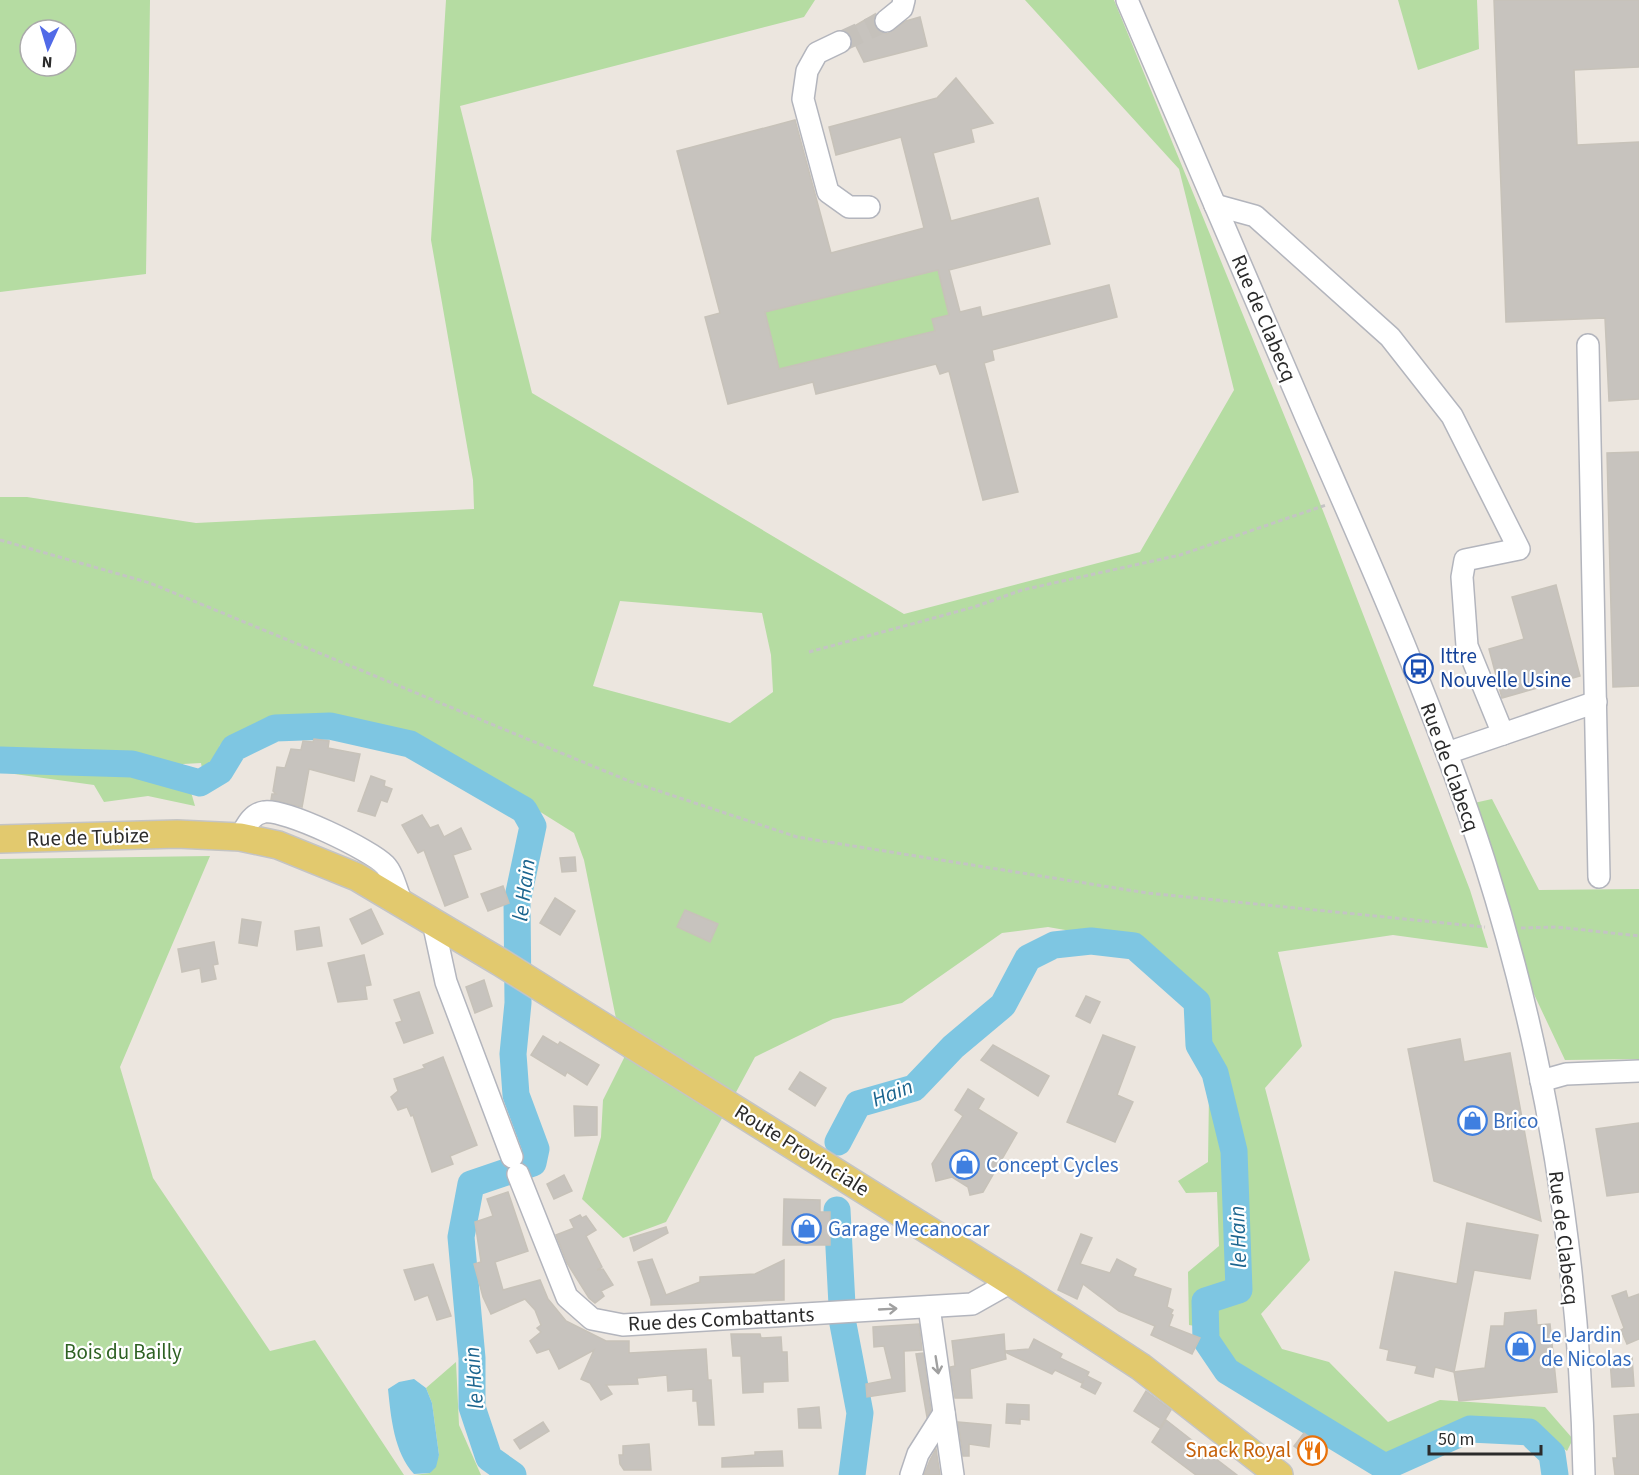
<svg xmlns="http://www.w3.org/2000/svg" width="1639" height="1475" font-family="'Source Sans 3',sans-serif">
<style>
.green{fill:#b5dca2;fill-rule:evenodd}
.water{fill:#7ec6e2}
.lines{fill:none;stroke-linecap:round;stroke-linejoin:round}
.river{stroke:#7ec6e2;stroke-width:27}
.building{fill:#c7c3be;stroke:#c7c2b9;stroke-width:1.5;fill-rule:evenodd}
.minor-tunnel{stroke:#c5c1bb;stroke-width:21;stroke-dasharray:21 10;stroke-linecap:butt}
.minor-casing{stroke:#b3b5bd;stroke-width:24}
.major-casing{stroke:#c4c4c4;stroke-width:30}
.path{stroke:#c4c4c4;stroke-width:3;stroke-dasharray:4.5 3;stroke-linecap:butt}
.minor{stroke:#fff;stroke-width:21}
.major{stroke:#e2c96e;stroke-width:27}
.oneway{stroke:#a0a0a0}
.labels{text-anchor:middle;stroke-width:4.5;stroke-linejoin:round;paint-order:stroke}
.street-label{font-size:21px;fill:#2b2b2b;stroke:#fff}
.transit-label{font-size:21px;fill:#164399;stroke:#fff;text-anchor:start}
.shop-label{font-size:21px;fill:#366cbe;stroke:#fff;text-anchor:start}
.park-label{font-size:21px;fill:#2e6123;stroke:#fff}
.food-label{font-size:21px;fill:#c56008;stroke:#fff;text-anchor:end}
.water-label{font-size:22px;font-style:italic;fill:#1c658f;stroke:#fff}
</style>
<rect width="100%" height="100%" fill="#ece6df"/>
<g class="green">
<path d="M0 0H150L146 274 0 292ZM30 30H66V66H30Z"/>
<path d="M446 0H815L804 17 460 106 532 393 904 614 1140 552 1234 390 1179 169 1025 0H1114L1318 498 1470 890 1488 948 1393 935 1278 952 1302 1046 1265 1088 1310 1260 1261 1314 1282 1349 1329 1362 1388 1422 1440 1400 1545 1407 1573 1439 1567 1451 1532 1426 1472 1423 1398 1463 1341 1441 1239 1367 1213 1329 1189 1325 1188 1272 1219 1246 1217 1192 1186 1193 1178 1181 1208 1162 1209 1094 1224 1068 1209 1054 1206 1010 1190 982 1151 945 1048 927 1002 933 902 1003 833 1019 755 1057 666 1222 623 1238 582 1199 601 1137 603 1100 624 1058 584 860 574 833 451 756 286 718 220 745 205 786 201 763 183 764 195 806 148 796 104 802 94 785 0 772V497H27L196 523 474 509 473 480 431 240ZM620 601 762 613 771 655 773 692 730 723 593 686Z"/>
<polygon points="1398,0 1477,0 1479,49 1418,70"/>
<polygon points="938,270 949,315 933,319 935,331 779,369 765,312"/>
<polygon points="1492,799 1539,890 1639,889 1639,1059 1565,1060 1532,990 1474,803"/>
<polygon points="210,856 120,1067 153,1178 270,1351 315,1340 404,1475 0,1475 0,859"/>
<polygon points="456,1362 459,1425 481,1475 414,1475 430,1473 439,1455 432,1403 426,1388"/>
</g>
<path class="water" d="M414 1379 426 1388 432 1403 439 1455 436 1467 430 1473 414 1474C394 1452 391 1418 388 1389L399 1382Z"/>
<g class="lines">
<g class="river">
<polyline points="0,760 132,764 200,783 220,771 234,748 275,728 330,726 410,744 524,810 533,826 517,902 518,1003 513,1054 516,1095 536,1149 533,1163 471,1184 461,1237 472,1358 472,1407 489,1458 513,1475"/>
<polyline points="838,1142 858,1104 914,1088 953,1047 1003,1005 1028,958 1054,945 1091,941 1134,946 1197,1002 1199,1045 1215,1073 1234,1151 1239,1290 1205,1301 1206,1340 1227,1371 1385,1467 1470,1429 1529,1432 1552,1454 1555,1475"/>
<polyline points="837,1210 843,1324 860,1413 852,1475"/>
</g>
</g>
<g class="building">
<polygon points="1494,0 1639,0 1639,67 1574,70 1577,145 1639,142 1639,399 1609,401 1605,318 1506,322"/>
<polygon points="875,14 873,22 876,29 887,34 906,21 920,17 927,46 864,62 851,36 846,31"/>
<path d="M956 78 993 123 971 129 974 142 933 153 951 221 1038 198 1050 244 949 270 960 312 980 307 982 317 1109 285 1117 317 992 350 994 360 984 363 1018 492 983 500 949 371 940 374 936 364 816 394 813 382 728 404 705 317 720 313 677 151 795 120 831 253 924 228 901 137 836 155 829 127 937 98ZM938 270 949 315 932 319 935 331 779 369 765 312Z"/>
<polygon points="1639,452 1639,686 1613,687 1607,453"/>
<polygon points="1556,585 1580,676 1502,698 1489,649 1524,639 1512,597"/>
<polygon points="314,739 329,741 328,748 360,754 354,781 309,769 302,807 271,800 272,794 276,794 273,791 277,767 285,768 291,749 301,750 303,741 313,742"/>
<polygon points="371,776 385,781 384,786 392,789 387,802 381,800 375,816 358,811"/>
<polygon points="422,815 430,828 438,825 444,837 461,828 471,849 453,855 468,897 445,906 424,850 418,853 402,825"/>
<polygon points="575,857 576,871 562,872 560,858"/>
<polygon points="503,886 509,903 488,911 481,894"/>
<polygon points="555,898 575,911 560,935 540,923"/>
<polygon points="371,909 383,934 362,944 350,919"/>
<polygon points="685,910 718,924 710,942 677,927"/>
<polygon points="242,919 261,922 257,946 239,943"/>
<polygon points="319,927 322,946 297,950 295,931"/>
<polygon points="214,942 218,964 213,965 216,979 202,982 200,968 182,972 178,949"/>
<polygon points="364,955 371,985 365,986 367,999 338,1002 328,963"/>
<polygon points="484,980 492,1006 475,1013 466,987"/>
<polygon points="419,992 433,1033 404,1043 396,1023 402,1021 394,1000"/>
<polygon points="1086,996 1100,1002 1090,1023 1076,1016"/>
<polygon points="1103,1035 1135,1047 1117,1095 1133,1102 1115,1142 1067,1122"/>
<polygon points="543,1036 558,1045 560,1042 599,1065 587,1085 567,1072 565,1076 531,1055"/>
<polygon points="1460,1039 1464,1062 1510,1053 1541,1221 1434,1181 1408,1049"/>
<polygon points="993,1045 1049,1076 1038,1096 981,1060"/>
<polygon points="443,1057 477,1145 450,1156 453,1164 432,1172 413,1115 411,1116 407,1107 398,1110 391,1097 398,1091 394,1079 425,1068 423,1065"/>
<polygon points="800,1072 826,1088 815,1106 789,1089"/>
<polygon points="968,1089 984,1099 978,1109 1017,1133 983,1192 970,1195 968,1187 952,1177 936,1181 932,1164 963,1116 955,1110"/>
<polygon points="574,1106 597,1107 597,1135 575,1136"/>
<polygon points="1639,1123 1639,1192 1607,1196 1596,1129"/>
<polygon points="564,1175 572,1191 554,1199 547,1184"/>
<polygon points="508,1192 528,1251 495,1262 503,1290 540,1280 548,1299 566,1321 606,1341 629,1341 629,1353 706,1349 708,1380 711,1380 714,1425 699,1425 697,1401 693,1401 693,1389 668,1391 667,1375 637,1378 638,1384 606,1385 612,1394 601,1400 590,1383 581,1379 594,1350 559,1369 549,1349 537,1353 530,1341 541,1332 537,1328 541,1325 535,1310 525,1299 491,1314 483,1297 474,1264 481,1262 475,1222 493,1216 487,1199"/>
<polygon points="784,1199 820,1200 820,1212 830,1212 830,1245 783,1245"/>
<polygon points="580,1215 582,1218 586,1216 596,1230 586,1236 602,1267 597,1270 603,1269 613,1285 601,1291 604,1296 595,1303 589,1298 567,1263 556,1235 574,1228 570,1220"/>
<polygon points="1467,1223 1538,1235 1530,1279 1474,1270 1454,1372 1435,1367 1433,1377 1415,1373 1417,1366 1387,1360 1389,1350 1380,1348 1395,1272 1457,1284"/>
<polygon points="666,1227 668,1233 634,1251 630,1238"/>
<polygon points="1081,1234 1092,1238 1080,1264 1110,1273 1117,1259 1136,1269 1133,1276 1171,1289 1167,1307 1173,1310 1171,1314 1173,1315 1169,1326 1200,1338 1192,1354 1151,1335 1155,1326 1119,1311 1083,1284 1077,1299 1058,1290"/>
<polygon points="652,1259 666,1295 700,1282 700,1277 755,1274 784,1260 784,1300 651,1305 651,1300 638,1262"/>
<polygon points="433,1264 451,1316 437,1320 428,1295 415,1300 404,1270"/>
<polygon points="1626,1291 1628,1298 1639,1294 1639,1339 1627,1344 1621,1330 1624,1328 1612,1296"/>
<polygon points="1536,1310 1537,1325 1550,1324 1557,1392 1459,1401 1454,1372 1485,1368 1491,1326 1504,1326 1505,1313"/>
<polygon points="919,1324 922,1350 904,1351 905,1391 867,1397 866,1384 892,1379 884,1346 874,1347 873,1327"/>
<polygon points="731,1334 760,1334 761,1338 781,1337 782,1352 787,1352 788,1381 763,1382 763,1392 743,1393 741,1356 733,1356"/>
<polygon points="1004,1334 1005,1351 1029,1349 1034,1339 1062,1354 1060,1358 1089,1372 1087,1376 1101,1383 1095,1394 1081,1387 1084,1380 1082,1383 1055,1370 1052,1374 1005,1352 1006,1359 970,1369 972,1398 955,1398 950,1367 955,1366 952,1341"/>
<polygon points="923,1353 931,1410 927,1417 916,1354"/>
<polygon points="1632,1357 1634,1386 1612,1387 1610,1360"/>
<polygon points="1146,1391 1171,1410 1160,1428 1134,1411"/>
<polygon points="1007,1404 1029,1405 1029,1420 1020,1419 1020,1424 1006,1423"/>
<polygon points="819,1407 821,1428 799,1428 798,1409"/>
<polygon points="1639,1414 1639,1475 1615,1475 1613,1458 1617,1458 1614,1416"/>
<polygon points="1166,1420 1207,1452 1237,1475 1196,1475 1152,1442"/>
<polygon points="543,1422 549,1431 520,1449 514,1440"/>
<polygon points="958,1422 991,1425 989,1447 969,1444 969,1456 963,1456"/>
<polygon points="1304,1433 1321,1446 1311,1459 1294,1446"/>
<polygon points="649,1444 651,1470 624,1470 620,1464 619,1455 623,1455 623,1446"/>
<polygon points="936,1449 940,1475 924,1475 930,1460"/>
<polygon points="782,1451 783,1466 722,1467 722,1458 755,1455 755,1452"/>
</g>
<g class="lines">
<polyline class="minor-tunnel" points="840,42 886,21"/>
<defs>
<g id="minor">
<path d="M1127 0C1187 139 1246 278 1306 417 1370 562 1435 708 1484 860 1547 1058 1580 1267 1584 1475"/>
<polyline points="886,21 902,8 904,0"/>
<polyline points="840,42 817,53 807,71 803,99 828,192 849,207 869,207"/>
<polyline points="1215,205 1255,216 1390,337 1452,416 1519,549 1465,560 1462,577 1467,646 1503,734 1596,702"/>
<polyline points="1588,345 1599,877"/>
<polyline points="1447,753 1503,734"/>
<path d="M240 837C246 827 251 814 264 812 284 808 371 850 385 865 393 873 397 892 402 903"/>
<polyline points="433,922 446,982 512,1157"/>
<polyline points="1541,1081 1566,1074 1639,1071"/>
<polyline points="518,1174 567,1297 592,1319 623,1325 972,1304 1011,1282"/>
<polyline points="929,1307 953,1475"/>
<polyline points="911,1475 918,1454 944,1413"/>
</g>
<polyline id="major" points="0,839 177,834 240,837 278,845 357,877 500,962 1011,1282 1141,1367 1279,1475"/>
</defs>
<use href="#minor" class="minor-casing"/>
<use href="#major" class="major-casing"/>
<g class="path">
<polyline points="0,540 150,583 629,781 797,837 1147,893 1485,927"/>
<polyline points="809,652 974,607 1022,590 1180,555 1326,505"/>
<polyline points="1521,928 1557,927 1639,936"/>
</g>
<use href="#minor" class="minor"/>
<use href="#major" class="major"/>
</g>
<defs><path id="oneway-shaft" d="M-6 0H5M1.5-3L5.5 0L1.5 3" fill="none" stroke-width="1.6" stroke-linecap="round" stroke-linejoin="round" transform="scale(1.5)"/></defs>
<g class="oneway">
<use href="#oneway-shaft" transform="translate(888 1309) rotate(-3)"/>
<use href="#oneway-shaft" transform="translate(937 1365) rotate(81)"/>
</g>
<defs>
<symbol id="bus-ring" viewBox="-11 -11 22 22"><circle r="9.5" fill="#fff" stroke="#1a4fb4" stroke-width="1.5"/><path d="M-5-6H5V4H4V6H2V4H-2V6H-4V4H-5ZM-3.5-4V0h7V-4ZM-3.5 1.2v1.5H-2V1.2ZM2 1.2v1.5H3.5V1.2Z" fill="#1a4fb4"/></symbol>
<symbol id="shop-ring" viewBox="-11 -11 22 22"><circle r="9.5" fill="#fff" stroke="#3f7fe0" stroke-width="1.5"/><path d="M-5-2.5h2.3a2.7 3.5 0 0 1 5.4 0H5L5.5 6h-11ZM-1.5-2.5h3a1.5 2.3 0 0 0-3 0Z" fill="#3f7fe0"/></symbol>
<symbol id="restaurant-ring" viewBox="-11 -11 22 22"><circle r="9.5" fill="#fff" stroke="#e8710a" stroke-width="1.5"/><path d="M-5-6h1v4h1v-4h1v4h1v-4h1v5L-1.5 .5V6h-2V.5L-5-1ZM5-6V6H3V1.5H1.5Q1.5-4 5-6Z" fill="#e8710a"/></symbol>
</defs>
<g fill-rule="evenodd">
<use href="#bus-ring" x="1402" y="652" width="33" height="33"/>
<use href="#shop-ring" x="1456" y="1104" width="33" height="33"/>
<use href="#shop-ring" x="948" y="1148" width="33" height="33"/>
<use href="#shop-ring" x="790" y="1212" width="33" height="33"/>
<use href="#shop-ring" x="1504" y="1330" width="33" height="33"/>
<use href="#restaurant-ring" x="1296" y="1434" width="33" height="33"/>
</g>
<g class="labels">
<g class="street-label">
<text transform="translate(1264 318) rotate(67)" y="7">Rue de Clabecq</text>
<text transform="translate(1450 767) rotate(70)" y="7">Rue de Clabecq</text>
<text transform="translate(88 837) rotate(-2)" y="7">Rue de Tubize</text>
<text transform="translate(802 1150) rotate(32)" y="7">Route Provinciale</text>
<text transform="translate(1564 1238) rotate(83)" y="7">Rue de Clabecq</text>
<text transform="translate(721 1319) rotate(-3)" y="7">Rue des Combattants</text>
</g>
<g class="transit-label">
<text x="1440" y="663">Ittre<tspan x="1440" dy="24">Nouvelle Usine</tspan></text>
</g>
<g class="shop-label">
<text x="1493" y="1128">Brico</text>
<text x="986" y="1172">Concept Cycles</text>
<text x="828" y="1236">Garage Mecanocar</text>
<text x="1541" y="1342">Le Jardin<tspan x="1541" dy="24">de Nicolas</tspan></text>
</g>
<g class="park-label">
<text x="123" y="1359">Bois du Bailly</text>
</g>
<g class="food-label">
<text x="1291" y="1457">Snack Royal</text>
</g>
<g class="water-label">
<text transform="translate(523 890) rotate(-83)" y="8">le Hain</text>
<text transform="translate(892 1092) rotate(-21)" y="8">Hain</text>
<text transform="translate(1237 1237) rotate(-92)" y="8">le Hain</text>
<text transform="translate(473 1378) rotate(-94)" y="8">le Hain</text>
</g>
</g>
<g transform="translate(48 48) rotate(184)"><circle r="28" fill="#ffffff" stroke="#aaaaaa" stroke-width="1.5"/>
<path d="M0-4.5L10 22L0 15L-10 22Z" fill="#516ae7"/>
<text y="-9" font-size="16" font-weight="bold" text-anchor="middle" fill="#2b2b2b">N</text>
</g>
<path d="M1429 1445v9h112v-9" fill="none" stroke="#2b2b2b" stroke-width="3"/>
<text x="1438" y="1445" font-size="18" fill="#2b2b2b" stroke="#ffffff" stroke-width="4.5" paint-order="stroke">50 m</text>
</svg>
